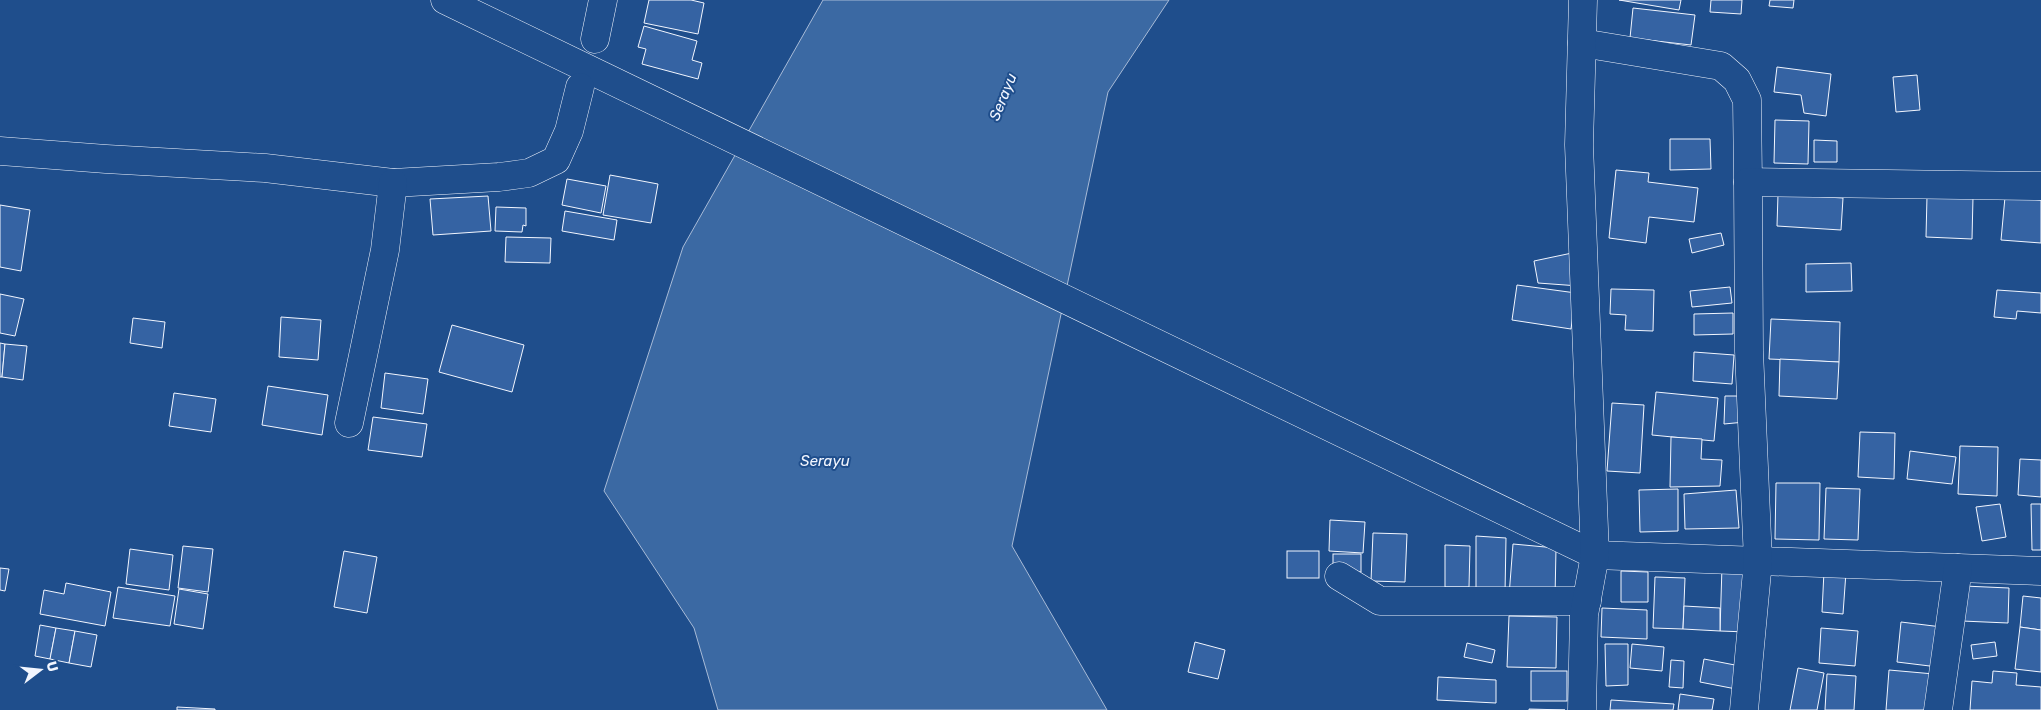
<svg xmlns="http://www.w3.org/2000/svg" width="2041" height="710" font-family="Rubik,sans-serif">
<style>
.water{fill:#3b69a3;stroke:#a8bbd7}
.building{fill:#3563a3;stroke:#f2f6ff}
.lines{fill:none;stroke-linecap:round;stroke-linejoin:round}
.minor-casing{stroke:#f2f6ff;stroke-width:29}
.minor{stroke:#1f4e8c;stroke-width:28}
.labels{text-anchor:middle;stroke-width:4;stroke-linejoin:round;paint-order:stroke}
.water-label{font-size:15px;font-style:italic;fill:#f2f6ff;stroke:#1f4e8c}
</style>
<rect width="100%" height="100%" fill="#1f4e8c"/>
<polygon class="water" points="823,0 1169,0 1108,92 1012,546 1107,710 718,710 694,628 604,491 683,247"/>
<g class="building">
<polygon points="649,0 691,0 704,3 698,34 644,23"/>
<polygon points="1619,0 1681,0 1679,10"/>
<polygon points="1711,0 1742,0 1741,14 1710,12"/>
<polygon points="1770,0 1794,0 1793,8 1769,6"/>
<polygon points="1633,8 1695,15 1691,45 1630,38"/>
<polygon points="644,26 697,41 692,60 702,63 698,79 642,64 646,49 638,47"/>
<polygon points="1777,67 1831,74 1826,116 1804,113 1801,95 1774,92"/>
<polygon points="1917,75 1920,110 1896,112 1893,77"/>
<polygon points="1775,120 1809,121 1808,164 1774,163"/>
<polygon points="1670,139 1710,139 1711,169 1670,170"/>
<polygon points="1814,140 1837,141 1837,162 1814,162"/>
<polygon points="1616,170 1649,173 1648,182 1698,188 1694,222 1649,217 1646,243 1609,238"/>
<polygon points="610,175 658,184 651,223 603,215"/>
<polygon points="567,179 606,186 601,213 562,205"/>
<polygon points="1778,194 1843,198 1841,230 1777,226"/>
<polygon points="488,196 491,231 433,235 430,199"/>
<polygon points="1927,196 1973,197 1972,239 1926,237"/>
<polygon points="2005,197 2041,200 2041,243 2001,240"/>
<polygon points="0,205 30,210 21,271 0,267"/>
<polygon points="496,207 526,208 526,226 523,225 522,232 495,231"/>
<polygon points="565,211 617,220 614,240 562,231"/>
<polygon points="1721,233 1724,245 1692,253 1689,239"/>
<polygon points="506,237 551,238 550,263 505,262"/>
<polygon points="1572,253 1579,286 1538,283 1534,261"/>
<polygon points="1851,263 1852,291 1806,292 1806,264"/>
<polygon points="1517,285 1576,293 1571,329 1512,320"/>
<polygon points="1730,287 1732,303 1692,307 1690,291"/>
<polygon points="1611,289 1654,290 1653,331 1625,330 1626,315 1610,314"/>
<polygon points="1997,290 2041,293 2041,313 2017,311 2016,319 1994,317"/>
<polygon points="0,294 24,299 15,336 0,333"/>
<polygon points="1733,313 1733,334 1694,335 1694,314"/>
<polygon points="281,317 321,320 318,360 279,357"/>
<polygon points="133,318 165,322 162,348 130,343"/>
<polygon points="1771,319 1840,322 1839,362 1769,359"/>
<polygon points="452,325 524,345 512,392 439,372"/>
<polygon points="0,343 5,344 2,377 0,377"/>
<polygon points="5,344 27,346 23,380 2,377"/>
<polygon points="1694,352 1734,355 1732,384 1693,381"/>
<polygon points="1780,359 1839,362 1837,399 1779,396"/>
<polygon points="385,373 428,379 423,414 381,408"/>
<polygon points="268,386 328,395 322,435 262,425"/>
<polygon points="1656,392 1718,398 1714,441 1652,435"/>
<polygon points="174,393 216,399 211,432 169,426"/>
<polygon points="1725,396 1744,396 1745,422 1724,424"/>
<polygon points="1612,403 1644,405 1640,473 1607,471"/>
<polygon points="373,417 427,424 422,457 368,450"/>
<polygon points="1860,432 1895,433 1894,479 1858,477"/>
<polygon points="1671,437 1702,439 1701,459 1722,460 1720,486 1670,487"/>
<polygon points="1960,446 1998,447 1997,496 1958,494"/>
<polygon points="1910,451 1956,457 1952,484 1907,479"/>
<polygon points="2020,459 2041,460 2041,497 2018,495"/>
<polygon points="1776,483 1820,483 1819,540 1775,539"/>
<polygon points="1826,488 1860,489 1858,540 1824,539"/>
<polygon points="1678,489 1678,531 1640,532 1639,490"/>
<polygon points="1736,490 1739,528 1685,529 1684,494"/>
<polygon points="2000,504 2006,537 1982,541 1976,507"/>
<polygon points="2031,504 2041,504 2041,550 2032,550"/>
<polygon points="1330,520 1365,522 1363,553 1329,551"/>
<polygon points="1373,533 1407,534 1405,582 1371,581"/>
<polygon points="1476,536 1506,538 1505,593 1476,593"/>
<polygon points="1513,544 1556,548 1555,598 1509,596"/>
<polygon points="1445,545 1470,546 1469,587 1445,587"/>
<polygon points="183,546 213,549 208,592 178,588"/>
<polygon points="130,549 173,555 169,590 126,584"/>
<polygon points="344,551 377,557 367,613 334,607"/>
<rect x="1287" y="551" width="32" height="27"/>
<rect x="1333" y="554" width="28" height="18"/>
<polygon points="1722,566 1750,568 1747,632 1720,631"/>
<polygon points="0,568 9,569 5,591 0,590"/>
<polygon points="1621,571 1648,572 1648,602 1621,602"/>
<polygon points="1824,571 1846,572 1843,614 1822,612"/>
<polygon points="1655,577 1685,578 1683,629 1653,628"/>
<polygon points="66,583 111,592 105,626 40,614 44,590 64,594"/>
<polygon points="1964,586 2009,588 2008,623 1962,621"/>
<polygon points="118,587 175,596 170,626 113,618"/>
<polygon points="179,589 208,594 203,629 174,624"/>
<polygon points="2023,596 2041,598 2041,630 2020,627"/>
<polygon points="1684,606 1720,608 1720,631 1683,629"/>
<polygon points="1602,608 1647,610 1647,639 1601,637"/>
<polygon points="1509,616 1557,617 1556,668 1507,667"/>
<polygon points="1901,622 1942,627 1938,667 1897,662"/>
<polygon points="40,625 56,628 50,659 35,656"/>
<polygon points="2020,627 2041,630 2041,672 2015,669"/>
<polygon points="56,628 75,631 69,663 50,659"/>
<polygon points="1821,628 1858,631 1855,666 1819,663"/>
<polygon points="75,631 97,635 91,667 69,663"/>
<polygon points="1195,642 1225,650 1218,679 1188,672"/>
<polygon points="1995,642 1997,656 1973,659 1971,645"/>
<polygon points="1467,643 1495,650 1492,663 1464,657"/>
<polygon points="1605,644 1628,644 1628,685 1606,686"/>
<polygon points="1632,644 1664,647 1662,671 1630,668"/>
<polygon points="1704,659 1740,666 1736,689 1700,682"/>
<polygon points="1671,660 1684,661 1683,688 1669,687"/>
<polygon points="1798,668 1824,673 1817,710 1790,710"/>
<polygon points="1889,670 1934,674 1931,710 1886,710"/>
<rect x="1531" y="671" width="36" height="30"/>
<polygon points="1993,671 2017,673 2016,685 2041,687 2041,710 1970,710 1972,681 1992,683"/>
<polygon points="1827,674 1856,676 1854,710 1825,710"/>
<polygon points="1438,677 1496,680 1496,703 1437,700"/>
<polygon points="1680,694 1714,699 1712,710 1678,710"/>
<polygon points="1611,700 1674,704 1673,710 1610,710"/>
<polygon points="177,707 215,709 215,710 177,710"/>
<polygon points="1529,709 1565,710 1529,710"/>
</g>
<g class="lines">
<defs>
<g id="minor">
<polyline points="445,0 1595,555 2041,571"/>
<polyline points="595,39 603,0"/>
<polyline points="1582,43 1721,66 1737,80 1747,100 1748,182"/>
<polyline points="0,151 106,159 265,168 393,183 499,177 529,173 556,160 569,131 580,87"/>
<polyline points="349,423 385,250 393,183"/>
<polyline points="1339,576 1380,601 1587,601"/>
<polyline points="1582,710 1584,615 1595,555 1579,145 1583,0"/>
<polyline points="1744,710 1758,561 1749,351 1748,182 2041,186"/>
<polyline points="1938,710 1958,568"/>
</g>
</defs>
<use href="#minor" class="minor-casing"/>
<use href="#minor" class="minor"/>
</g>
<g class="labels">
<g class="water-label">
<text transform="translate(1003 97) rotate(-68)" y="5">Serayu</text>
<text x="825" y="466">Serayu</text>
</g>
</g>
<g transform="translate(40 670) rotate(74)" stroke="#1f4e8c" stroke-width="4" paint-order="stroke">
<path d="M0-4L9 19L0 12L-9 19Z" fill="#f2f6ff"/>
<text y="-8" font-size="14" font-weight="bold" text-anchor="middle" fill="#f2f6ff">U</text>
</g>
</svg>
